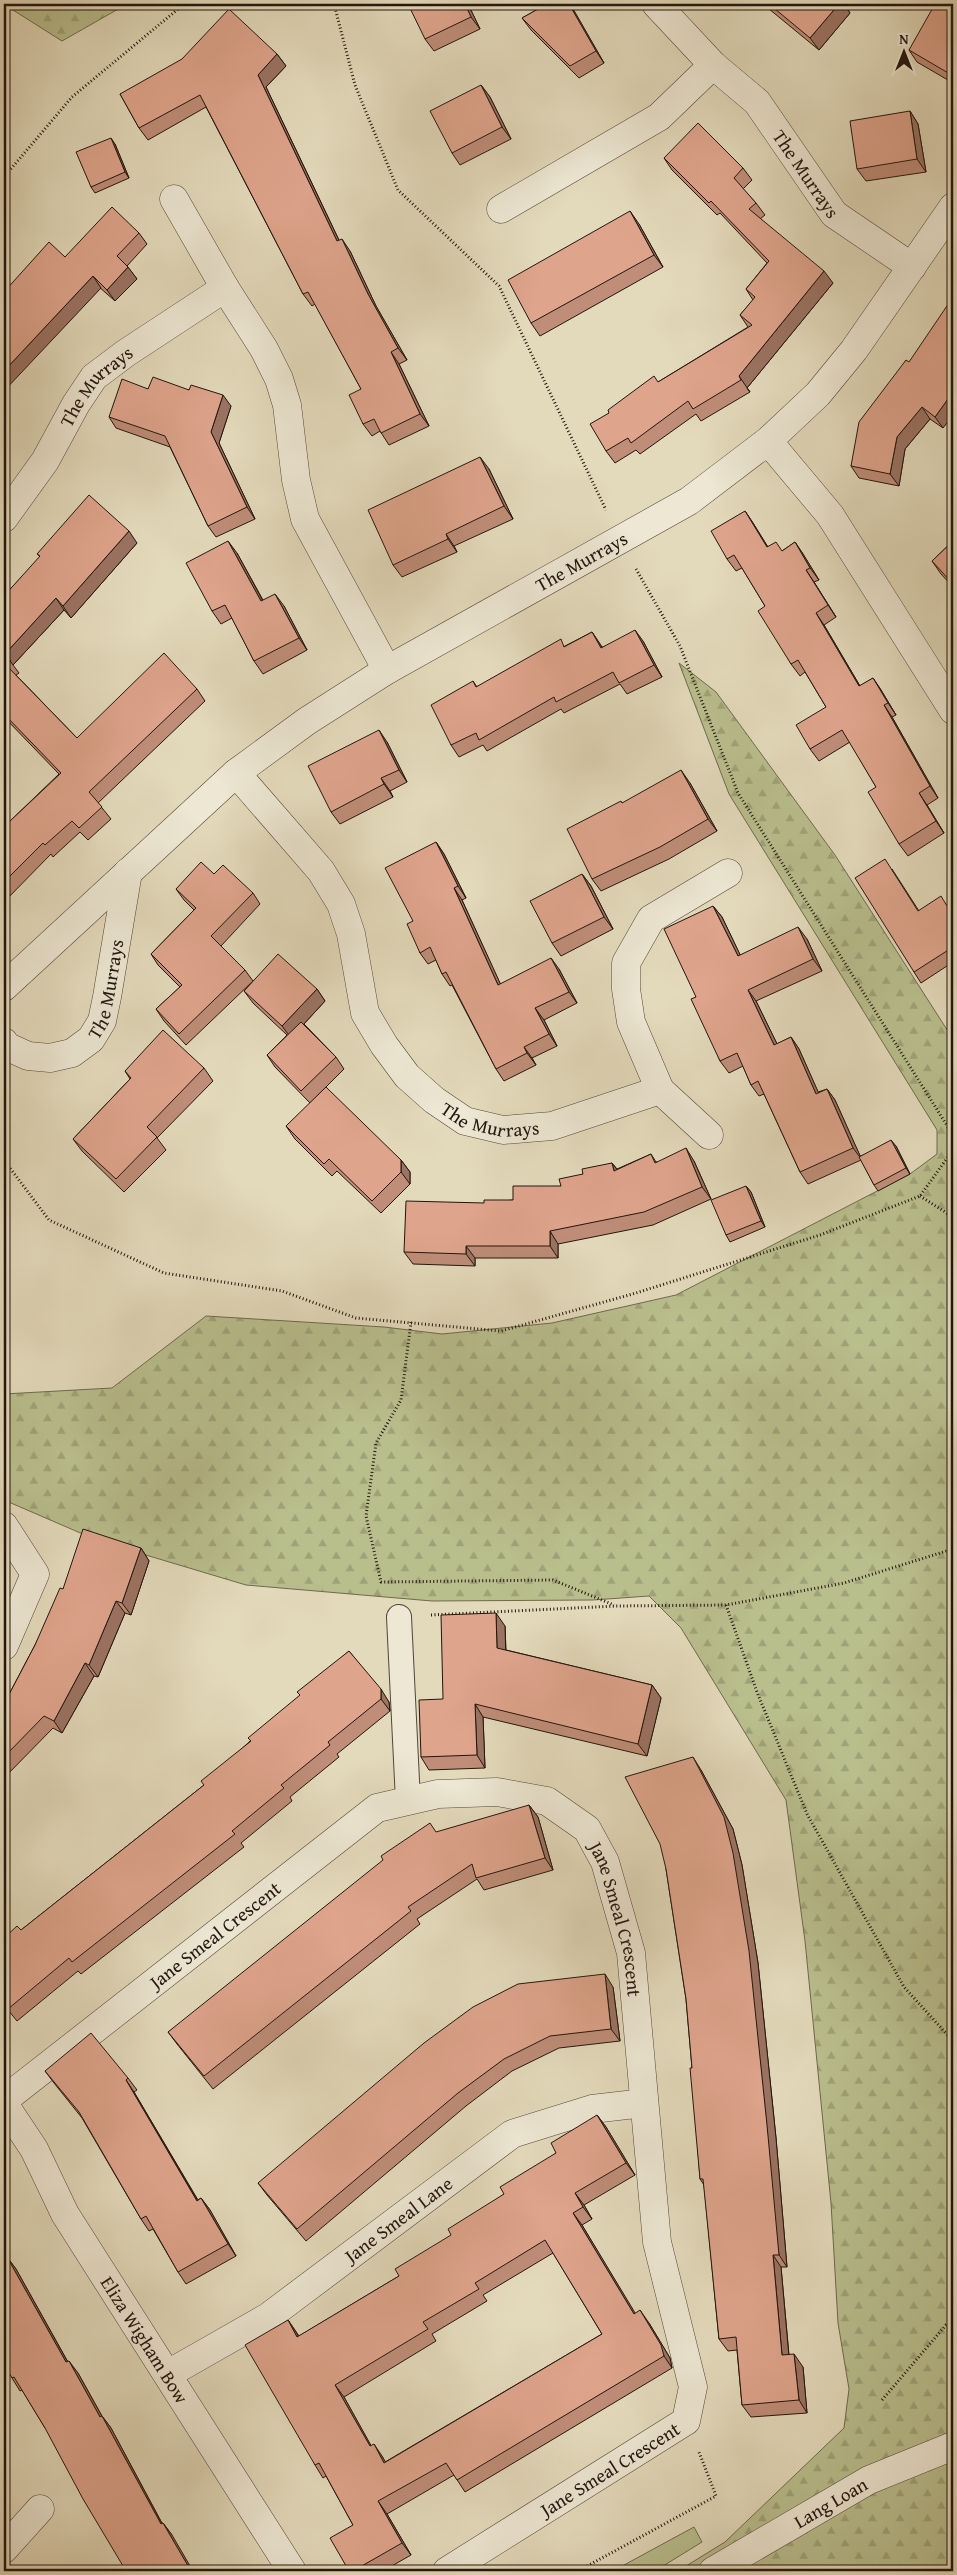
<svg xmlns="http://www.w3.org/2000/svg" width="957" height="2575" font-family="'Gentium Book Plus',serif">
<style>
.green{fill:#b9be8d;stroke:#6e6a4e}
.forest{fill:url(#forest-firs);stroke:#6e6a4e}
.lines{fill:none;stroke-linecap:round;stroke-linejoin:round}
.service-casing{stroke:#53463a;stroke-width:26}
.minor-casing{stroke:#53463a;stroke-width:29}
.tertiary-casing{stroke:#53463a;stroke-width:29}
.path{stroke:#23150f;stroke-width:3;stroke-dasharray:1 2.5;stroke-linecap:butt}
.service{stroke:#ede7d3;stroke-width:24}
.minor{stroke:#ede7d3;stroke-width:28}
.tertiary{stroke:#ede7d3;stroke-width:28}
.wall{fill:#bf8d78;stroke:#23150f;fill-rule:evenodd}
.shaded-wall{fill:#9b7362;stroke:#23150f}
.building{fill:#dea48c;stroke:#23150f;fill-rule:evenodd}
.labels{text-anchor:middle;stroke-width:4;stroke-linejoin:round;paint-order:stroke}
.street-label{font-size:19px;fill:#23150f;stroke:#ede7d3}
</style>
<defs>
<pattern id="forest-firs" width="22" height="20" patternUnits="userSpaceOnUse" patternTransform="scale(1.25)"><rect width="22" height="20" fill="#b9be8d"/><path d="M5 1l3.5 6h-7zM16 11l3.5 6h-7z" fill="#9fa278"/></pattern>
</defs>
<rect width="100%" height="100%" fill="#e3dabb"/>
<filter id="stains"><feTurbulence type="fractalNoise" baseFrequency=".004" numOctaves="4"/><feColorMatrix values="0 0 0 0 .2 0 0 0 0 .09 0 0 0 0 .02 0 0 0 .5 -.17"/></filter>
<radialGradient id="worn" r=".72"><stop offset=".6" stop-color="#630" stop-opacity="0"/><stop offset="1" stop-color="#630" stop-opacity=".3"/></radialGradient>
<polygon class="green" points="694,2527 702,2542 655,2571 613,2571"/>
<g class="forest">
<polygon points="9,4 127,4 62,41 13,10"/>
<polygon points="679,663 716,692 835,855 953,1039 953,2571 678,2571 725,2542 844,2428 849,2389 838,2323 831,2203 805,1941 786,1800 681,1628 649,1596 593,1600 432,1601 246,1585 99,1541 4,1500 4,1394 112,1388 206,1316 384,1327 442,1334 552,1323 676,1295 910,1174 937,1154 937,1130 729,794"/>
</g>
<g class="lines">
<defs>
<polyline id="service" points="399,1617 408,1801"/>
<g id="minor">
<path id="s1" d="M656 4 713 65 757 102 834 214 912 267"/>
<polyline points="174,199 225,288 264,349 279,379 287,405 296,480 305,519 387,670"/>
<polyline points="501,209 659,117 713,65"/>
<polyline points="768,441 830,515 953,710"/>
<path id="s2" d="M4 518 45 461 76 404 94 377 126 353 225 288"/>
<path id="s3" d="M236 773 321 871 341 904 351 934 365 1013 384 1045 407 1076 434 1100 465 1121 503 1130 552 1126 660 1090 631 1022 626 989V963L651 919 728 873"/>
<path id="s4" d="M4 987 236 773 307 721 387 670 689 501 768 441 818 394 854 350 953 207"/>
<path id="s5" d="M4 1042 6 1046 28 1056 50 1058 72 1053 91 1039 102 1021 107 997 128 872"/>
<polyline points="660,1090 709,1135"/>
<polyline points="4,1526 35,1574 4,1646"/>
<path id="s6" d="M4 2100 377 1808 438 1794 497 1792 547 1801 587 1829 605 1862 631 1953 657 2242 693 2387 686 2421 447 2571"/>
<path id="s7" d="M4 2104 34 2149 65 2214 292 2571"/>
<path id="s8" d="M168 2374 268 2317 512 2134 592 2109 644 2103"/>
<polyline points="4,2549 40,2509"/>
</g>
<g id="tertiary">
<path id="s9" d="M713 2571 869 2480 953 2446"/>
</g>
</defs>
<use href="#service" class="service-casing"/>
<use href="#minor" class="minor-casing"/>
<use href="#tertiary" class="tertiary-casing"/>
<g class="path">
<polyline points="334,4 355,85 398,190 499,286 606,510"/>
<polyline points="4,177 72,97 184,4"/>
<polyline points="636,569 680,646 738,793 953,1135"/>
<polyline points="4,1160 49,1220 164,1273 282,1291 356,1318 501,1331 636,1293 820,1235 920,1196 953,1150"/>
<polyline points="920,1196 953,1217"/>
<polyline points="411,1322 401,1400 376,1443 366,1516 381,1582 553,1580 614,1605"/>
<polyline points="726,1605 757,1692 807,1814 904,1987 953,2041"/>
<polyline points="431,1615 616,1606 726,1605 844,1583 953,1549"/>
<polyline points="882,2400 946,2325 953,2323"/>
<polyline points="578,2571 716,2496 699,2452"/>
</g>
<use href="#service" class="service"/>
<use href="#minor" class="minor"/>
<use href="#tertiary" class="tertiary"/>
</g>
<g class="wall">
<polygon points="468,4 480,29 434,51 425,39"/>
<polygon points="547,4 570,4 604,63 579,78 531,30 522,18"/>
<polygon points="763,4 844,4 850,13 819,50"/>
<polygon points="953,4 953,83 917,62 909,50"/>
<polygon points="277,54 286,66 266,87 339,240 350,251 376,306 407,360 399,364 429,426 389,445 380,431 372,436 363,424 361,389 315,304 312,306 303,294 206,107 148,140 139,128 120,94"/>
<polygon points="481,85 490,97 511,139 460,165 452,153"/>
<polygon points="910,111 918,124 926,172 866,181 857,169"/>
<polygon points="115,144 129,178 95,193 91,187"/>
<polygon points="664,158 743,168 752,180 743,189 756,203 765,215 760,219 833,283 747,388 750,392 701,421 696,414 640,454 636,450 615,463 606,451 658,382 748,327 740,315 753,300 746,289 767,263 720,213 717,215 672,170"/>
<polygon points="639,224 663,267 540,336 531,323"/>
<polygon points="139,233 147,244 127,266 137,279 115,301 65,257"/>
<polygon points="906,360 943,428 930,419 905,449 899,486 859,478 851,466"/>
<polygon points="148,389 189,390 231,406 219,443 255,519 216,537 208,526 170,447 116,428 109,417"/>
<polygon points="489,469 513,519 454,546 457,552 402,577 393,565"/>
<polygon points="745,511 753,523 768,547 782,551 795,542 803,554 819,580 814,582 836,617 824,625 860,686 873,678 881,690 896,715 892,717 938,798 927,805 944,833 908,856 899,844 876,787 850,742 819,761 810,749 826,707 805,672 800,676 791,664 765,606 742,568 736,571 727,559"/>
<polygon points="953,541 953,587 941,574 932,561"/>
<polygon points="137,543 71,618 64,610 13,665 19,673 16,675 77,738 197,689 205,701 98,803 111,819 88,840 80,832 53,857 51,854 4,902 4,817 9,822 59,774 4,717 4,596 40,557 37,554"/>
<polygon points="237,553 263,600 284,606 307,650 263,674 254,661 232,618 221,624 212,611"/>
<polygon points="592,632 602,647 643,641 662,677 627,694 620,684 564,713 561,709 487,751 483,745 459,757 451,745 473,681 477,687 565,646"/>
<polygon points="387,742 407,782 390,791 393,797 340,824 331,812"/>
<polygon points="690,783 717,831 669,859 601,891 592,879 622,803"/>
<polygon points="436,842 444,854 466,898 462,900 500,984 559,969 577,1003 544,1020 557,1046 532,1058 536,1065 504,1081 496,1069 452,985 450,986 442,974 436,960 428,964 420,953 413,921"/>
<polygon points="892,869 919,911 947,906 953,902 953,962 921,983 914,972"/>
<polygon points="214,874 253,893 260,904 221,946 245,970 253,981 317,989 325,1001 304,1024 336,1057 344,1069 310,1103 275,1067 267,1055 287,1035 253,1003 244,991 253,981 186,1045 164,1021 156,1009 180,987 158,965 151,954 194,910 184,900 176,889"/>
<polygon points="582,874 591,886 613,929 561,956 552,943"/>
<polygon points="713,906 722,917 740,955 807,939 822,971 756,1001 777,1044 791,1037 799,1049 818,1092 827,1089 835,1100 860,1156 896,1146 910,1174 878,1191 874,1185 861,1160 808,1184 800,1172 764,1094 759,1096 751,1085 743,1066 729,1073 720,1061 696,997"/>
<polygon points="204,1068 213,1081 157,1138 166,1150 124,1192 82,1151 73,1139 130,1079 125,1071"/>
<polygon points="286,1126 401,1160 410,1172 410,1184 381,1213 337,1171 332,1176 295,1139"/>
<polygon points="651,1154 656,1162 694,1161 711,1199 653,1225 558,1244 558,1258 475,1258 475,1266 413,1264 404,1252 484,1203 513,1200 561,1186 583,1174 612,1163 617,1169"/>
<polygon points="746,1186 751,1192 765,1227 730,1242 726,1235"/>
<polygon points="141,1548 149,1561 131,1615 125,1613 98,1677 94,1676 62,1733 53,1728 4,1778 4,1704 35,1645 63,1589"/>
<polygon points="505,1626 506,1650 652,1685 661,1698 647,1756 483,1717 485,1768 429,1770 421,1757 443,1699"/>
<polygon points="349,1651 389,1702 390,1711 337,1754 339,1757 290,1797 292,1801 241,1843 244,1847 81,1974 78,1971 17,2021 4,2005 4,1938 21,1930 204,1785 250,1741"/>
<polygon points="701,1770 733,1829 742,1865 758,1963 776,2138 787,2267 781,2267 789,2355 803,2367 807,2413 751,2417 742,2405 737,2350 728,2351 719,2339 704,2185 700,2179 692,2068 686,1999 666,1869"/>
<polygon points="529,1805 538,1817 553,1870 484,1890 477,1879 417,1919 420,1924 213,2089 177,2044 168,2032"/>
<polygon points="613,1987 620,2041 559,2048 512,2071 466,2106 306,2241 267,2195 258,2183"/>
<polygon points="45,2071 128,2078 137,2090 134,2092 198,2200 201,2198 210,2210 236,2256 186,2284 178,2272 153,2229 149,2231 141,2219 82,2118 54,2083"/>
<path d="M597 2115 606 2127 635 2175 584 2205 592 2219 582 2225 635 2314 649 2323 670 2358 672 2368 465 2492 454 2475 387 2514 411 2555 383 2571H349L353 2525 326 2476 323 2478 315 2465 288 2320 299 2336 399 2276 504 2194 556 2153ZM553 2253 602 2334 385 2462 382 2456 371 2446 344 2397 436 2341 432 2334 487 2301 483 2295Z"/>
<polygon points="7,2257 16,2269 68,2362 78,2373 102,2416 111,2428 162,2523 163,2523 172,2535 45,2428 22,2390 20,2391 12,2378"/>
</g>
<g class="shaded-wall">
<polygon points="465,4 468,4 480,29 471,17"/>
<polygon points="569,4 570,4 572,7 604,63 596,51"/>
<polygon points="839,4 844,4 850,13 819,50 810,38"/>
<polygon points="277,54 286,66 266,87 345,253 337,241 258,75"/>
<polygon points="953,69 953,79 950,74"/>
<polygon points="481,85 490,97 511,139 502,127"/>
<polygon points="910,111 918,124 926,172 917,159"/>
<polygon points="111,138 115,144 129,178 125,172"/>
<polygon points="630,211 639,224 663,267 654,255"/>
<polygon points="342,239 350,251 376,306 407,360 398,348 368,294"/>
<polygon points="128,267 137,279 115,301 107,290"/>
<polygon points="824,271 833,283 747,388 750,392 739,376"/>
<polygon points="93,276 101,288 4,391 4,371"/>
<polygon points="391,352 399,364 429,426 420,414"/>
<polygon points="953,392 953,415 943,428 935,417"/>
<polygon points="223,395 231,406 219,443 255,519 247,507 211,432"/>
<polygon points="922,407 930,419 905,449 899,486 890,474 897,437"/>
<polygon points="480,457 489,469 513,519 504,506"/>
<polygon points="745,511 753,523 775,559 767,547"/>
<polygon points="129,531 137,543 71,618 63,606"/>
<polygon points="446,534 454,546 457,552 448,539"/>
<polygon points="228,541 237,553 270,614 261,601"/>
<polygon points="795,542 803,554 819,580 810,568"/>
<polygon points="806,570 814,582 836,617 828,605"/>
<polygon points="275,594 284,606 307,650 299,638"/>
<polygon points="56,598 64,610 13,665 5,654"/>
<polygon points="816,613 824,625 867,698 859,686"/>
<polygon points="635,630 643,641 662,677 654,665"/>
<polygon points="592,632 600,644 609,659 601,648"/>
<polygon points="873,678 881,690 896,715 888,703"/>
<polygon points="884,705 892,717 938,798 930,786"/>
<polygon points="379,730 387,742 407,782 399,770"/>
<polygon points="681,770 690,783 717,831 708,819"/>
<polygon points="381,778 390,791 393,797 384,784"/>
<polygon points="919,793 927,805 944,833 936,821"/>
<polygon points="436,842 444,854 466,898 458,886"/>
<polygon points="582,874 591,886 613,929 604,917"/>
<polygon points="454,888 462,900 506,996 498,985"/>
<polygon points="713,906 722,917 746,967 738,956"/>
<polygon points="798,927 807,939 822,971 813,959"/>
<polygon points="551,958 559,969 577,1003 569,992"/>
<polygon points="317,989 325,1001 291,1038 282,1026"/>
<polygon points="748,990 756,1001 783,1056 774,1045"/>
<polygon points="535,1008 544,1020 557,1046 549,1034"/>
<polygon points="791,1037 799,1049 824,1105 816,1094"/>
<polygon points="524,1047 532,1058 536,1065 527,1053"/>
<polygon points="827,1089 835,1100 862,1160 853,1148"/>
<polygon points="891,1140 896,1146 910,1174 906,1168"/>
<polygon points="686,1148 694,1161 711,1199 702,1187"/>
<polygon points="401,1160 410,1172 410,1184 401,1172"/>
<polygon points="612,1163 621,1175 614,1171"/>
<polygon points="746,1186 751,1192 765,1227 761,1221"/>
<polygon points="550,1231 558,1244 558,1258 550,1246"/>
<polygon points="466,1246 475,1258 475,1266 466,1254"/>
<polygon points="141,1548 149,1561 131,1615 122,1603"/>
<polygon points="116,1601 125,1613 98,1677 89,1665"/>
<polygon points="496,1613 505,1626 506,1661 497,1648"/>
<polygon points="85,1663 94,1676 62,1733 54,1721"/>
<polygon points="652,1685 661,1698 647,1756 638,1744"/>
<polygon points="381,1689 389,1702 390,1711 381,1699"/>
<polygon points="475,1704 483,1717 485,1768 477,1755"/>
<polygon points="693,1757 701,1770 733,1829 742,1865 758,1963 776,2138 787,2267 779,2255"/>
<polygon points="529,1805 538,1817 553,1870 545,1858"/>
<polygon points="605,1974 613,1987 620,2041 611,2029"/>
<polygon points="126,2080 134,2092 205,2213 197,2201"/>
<polygon points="597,2115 606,2127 635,2175 626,2163"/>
<polygon points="575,2193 584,2205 592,2219 583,2207"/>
<polygon points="201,2198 210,2210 236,2256 228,2244"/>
<polygon points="573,2213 582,2225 643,2326 634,2314"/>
<polygon points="773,2255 781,2267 790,2368 782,2355"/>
<polygon points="7,2257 16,2269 75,2375 66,2362"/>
<polygon points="640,2310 649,2323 670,2358 672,2368 664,2356"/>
<polygon points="288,2320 296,2332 306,2349 297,2337"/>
<polygon points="794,2354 803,2367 807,2413 799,2400"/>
<polygon points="69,2361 78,2373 109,2429 100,2417"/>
<polygon points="335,2385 344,2397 378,2458 370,2446"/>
<polygon points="102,2416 111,2428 169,2537 161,2524"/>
<polygon points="374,2444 382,2456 393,2475 384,2463"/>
<polygon points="378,2501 387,2514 411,2555 402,2543"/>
<polygon points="163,2523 172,2535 193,2571 191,2571"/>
</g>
<g class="building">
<polygon points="408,4 465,4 471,17 425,39"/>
<polygon points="547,4 569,4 596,51 570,66 522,18"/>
<polygon points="769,4 839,4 810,38"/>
<polygon points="935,4 953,4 953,69 950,74 909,50"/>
<polygon points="229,9 277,54 258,75 337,241 342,239 368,294 398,348 391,352 420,414 381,433 374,419 363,424 349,395 361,389 308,292 303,294 200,95 139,128 120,94 182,59"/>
<polygon points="481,85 502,127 452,153 430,111"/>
<polygon points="910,111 917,159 857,169 850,121"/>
<polygon points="698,123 743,168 734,178 756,203 749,209 824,271 739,376 741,380 693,409 688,401 631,443 628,438 606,451 590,424 609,413 608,410 654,376 658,382 752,325 740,315 755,297 746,289 769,261 711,201 709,203 664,158"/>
<polygon points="111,138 125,172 91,187 76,152"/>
<polygon points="112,207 139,233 117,256 128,267 107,290 93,276 4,371 4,292 49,242 65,257"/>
<polygon points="630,211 654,255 531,323 508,280"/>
<polygon points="953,297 953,392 935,417 922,407 897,437 890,474 851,466 859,422 906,360 909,362"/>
<polygon points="153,377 189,390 191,385 223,395 211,432 247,507 208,526 165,436 109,417 122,379 148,389"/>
<polygon points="480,457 504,506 446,534 448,539 393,565 368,510"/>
<polygon points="89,495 129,531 63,606 56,598 5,654 11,661 6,665 77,738 164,653 197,689 89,792 102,807 79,828 72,821 45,845 43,843 4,882 4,817 9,822 61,773 4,714 4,596 40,556 37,554"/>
<polygon points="745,511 767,547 776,542 782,551 795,542 810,568 806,570 828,605 816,613 859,686 873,678 888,703 884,705 930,786 919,793 936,821 899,844 868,792 876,787 842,730 810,749 796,725 826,707 798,660 791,664 758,611 765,606 734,555 727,559 711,531"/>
<polygon points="228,541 261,601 275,594 299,638 254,661 225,605 212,611 186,563"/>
<polygon points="953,541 953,584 932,561"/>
<polygon points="635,630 654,665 619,683 613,672 556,702 554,697 479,740 476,733 451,745 431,705 473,681 476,687 561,639 564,647 592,632 601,648"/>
<polygon points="379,730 399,770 381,778 384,784 331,812 308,766"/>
<polygon points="681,770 708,819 660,847 592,879 567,829 621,801 622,803"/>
<polygon points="436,842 458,886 454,888 498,985 551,958 569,992 535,1008 549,1034 524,1047 527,1053 496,1069 446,972 442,974 430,947 420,953 407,924 413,921 385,868"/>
<polygon points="885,859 918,911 941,896 947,906 953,902 953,947 914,972 855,878"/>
<polygon points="201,862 214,874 223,865 253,893 211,936 245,970 179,1034 156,1009 182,985 151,954 196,908 176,889"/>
<polygon points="582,874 604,917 552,943 530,901"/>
<polygon points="713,906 738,956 798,927 813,959 748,990 774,1045 791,1037 816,1094 827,1089 853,1148 800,1172 758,1081 751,1085 737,1053 720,1061 691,999 696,997 664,929"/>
<polygon points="278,954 317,989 282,1026 244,991"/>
<polygon points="301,1022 336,1057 301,1091 267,1055"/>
<polygon points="163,1030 204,1068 147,1127 157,1137 116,1179 73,1139 131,1078 125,1071"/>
<polygon points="326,1087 401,1160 401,1172 372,1201 329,1159 324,1164 286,1126"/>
<polygon points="891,1140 906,1168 874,1185 859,1157"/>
<polygon points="686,1148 702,1187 644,1212 550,1231 550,1246 466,1246 466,1254 404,1252 406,1201 484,1203 484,1200 513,1200 513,1186 561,1186 559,1179 583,1174 582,1169 612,1163 614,1171 651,1154 655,1163"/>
<polygon points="746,1186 761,1221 726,1235 711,1200"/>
<polygon points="83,1529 141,1548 122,1603 116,1601 89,1665 85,1663 54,1721 44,1716 4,1757 4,1704 35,1645 60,1588 63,1589"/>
<polygon points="496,1613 497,1648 652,1685 638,1744 475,1704 477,1755 421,1757 419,1700 443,1699 441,1615"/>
<polygon points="349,1651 381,1689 381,1699 328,1742 330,1745 281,1785 284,1788 232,1831 235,1834 72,1962 69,1958 8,2009 4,2004 4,1938 17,1926 21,1930 204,1785 201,1781 251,1741 248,1738 300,1695 297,1692"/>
<polygon points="693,1757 724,1817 733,1853 749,1951 767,2125 779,2255 773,2255 782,2355 794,2354 799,2400 742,2405 736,2337 719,2339 703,2179 700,2179 690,2068 692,2068 686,1999 666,1869 660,1844 625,1777"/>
<polygon points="529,1805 545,1858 476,1878 472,1864 408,1907 411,1911 204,2076 168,2032 383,1860 381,1856 430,1823 436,1832"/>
<polygon points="605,1974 611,2029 550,2036 504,2059 458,2093 297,2229 258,2183 424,2043 473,2007 518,1984"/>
<polygon points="91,2033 128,2078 126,2080 197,2201 201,2198 228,2244 178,2272 146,2216 141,2219 79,2112 45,2071"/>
<path d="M597 2115 626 2163 575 2193 583 2207 573 2213 634 2314 640 2310 661 2345 664 2356 457 2480 446 2463 378 2501 402 2543 353 2571H349L330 2538 353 2525 319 2463 315 2465 245 2345 288 2320 297 2337 399 2276 395 2269 451 2235 448 2229 504 2194 500 2187 556 2153 551 2143ZM545 2240 602 2334 384 2463 374 2444 370 2446 335 2385 428 2329 423 2322 479 2289 475 2283Z"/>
<polygon points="7,2257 66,2362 69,2361 100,2417 102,2416 161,2524 163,2523 191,2571 126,2571 83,2499 45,2428 14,2377 12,2378 4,2364 4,2259"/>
</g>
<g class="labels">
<g class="street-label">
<text dy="7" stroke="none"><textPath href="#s1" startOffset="228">The Murrays</textPath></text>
<text dy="7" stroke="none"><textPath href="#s2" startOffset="162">The Murrays</textPath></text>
<text dy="7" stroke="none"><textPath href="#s4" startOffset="721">The Murrays</textPath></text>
<text dy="7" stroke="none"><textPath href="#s5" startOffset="150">The Murrays</textPath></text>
<text dy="7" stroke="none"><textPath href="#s3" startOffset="454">The Murrays</textPath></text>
<text dy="7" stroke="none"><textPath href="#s6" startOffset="791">Jane Smeal Crescent</textPath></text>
<text dy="7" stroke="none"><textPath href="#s6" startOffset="268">Jane Smeal Crescent</textPath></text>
<text dy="7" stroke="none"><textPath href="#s8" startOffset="278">Jane Smeal Lane</textPath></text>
<text dy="7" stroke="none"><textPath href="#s7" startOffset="275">Eliza Wigham Bow</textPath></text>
<text transform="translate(610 2469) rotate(-32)" y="7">Jane Smeal Crescent</text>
<text dy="7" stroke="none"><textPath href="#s9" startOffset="136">Lang Loan</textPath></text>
</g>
</g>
<rect width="957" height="2575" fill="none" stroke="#e3dabb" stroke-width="20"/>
<rect x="5" y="5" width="947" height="2565" fill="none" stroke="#23150f" stroke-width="2.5"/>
<rect x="10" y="10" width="937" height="2555" fill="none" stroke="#23150f"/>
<g transform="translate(904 52)" stroke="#ede7d3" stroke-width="4" paint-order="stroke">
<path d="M0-4L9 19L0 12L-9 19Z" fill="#23150f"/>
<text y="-8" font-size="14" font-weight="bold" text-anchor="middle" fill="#23150f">N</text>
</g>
<rect width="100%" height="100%" filter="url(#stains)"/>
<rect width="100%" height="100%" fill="url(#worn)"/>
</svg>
